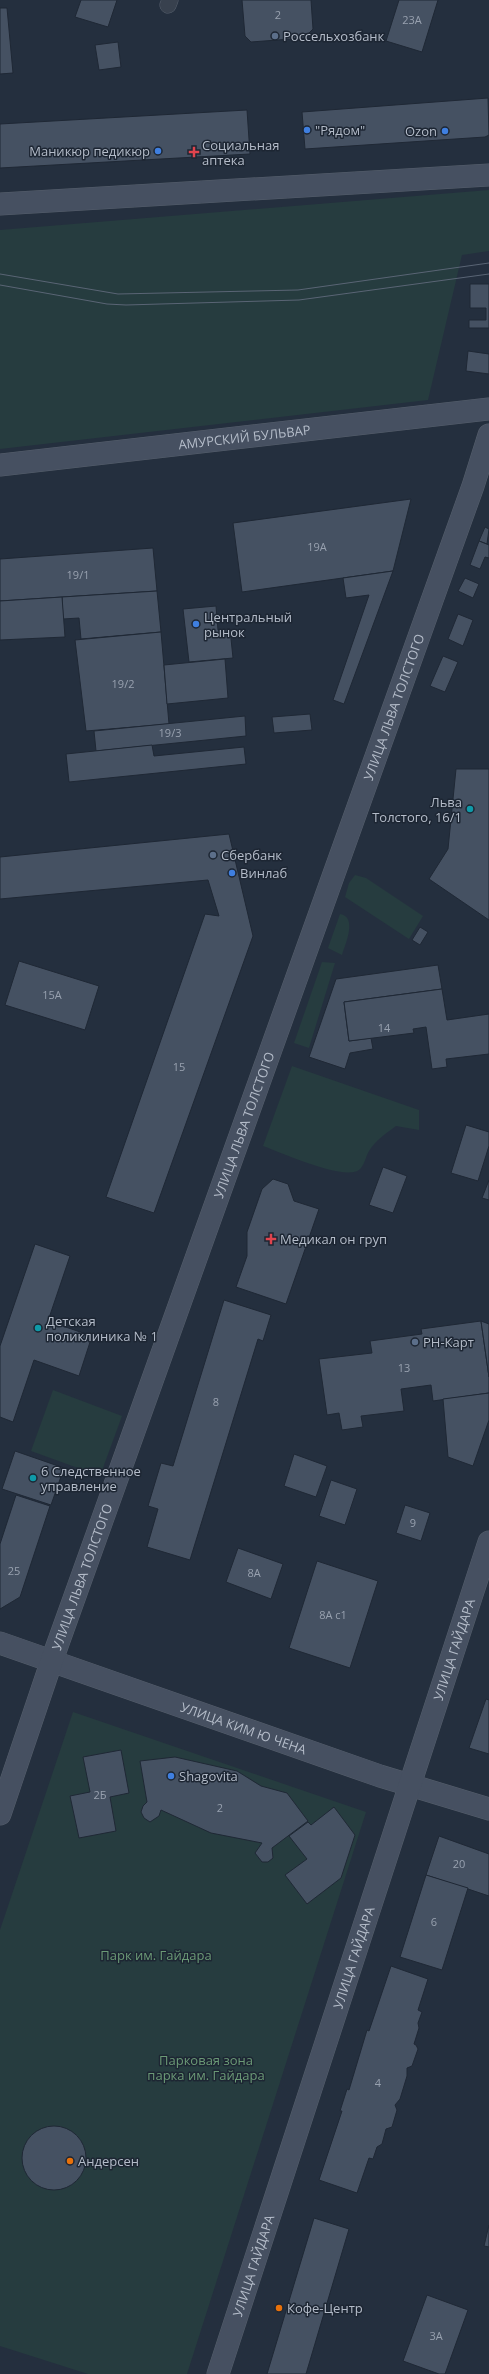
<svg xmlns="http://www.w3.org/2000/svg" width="489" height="2374" font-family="'Open Sans',sans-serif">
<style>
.green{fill:#263c3f}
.building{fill:#455162;stroke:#1f2835}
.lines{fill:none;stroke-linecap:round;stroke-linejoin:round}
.street-casing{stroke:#565f6c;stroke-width:17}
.secondary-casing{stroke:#565f6c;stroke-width:23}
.street{stroke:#38414e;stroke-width:16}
.secondary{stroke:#465061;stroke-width:22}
.tram{stroke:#5a6575;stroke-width:1}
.service-dot{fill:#5c6f8a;stroke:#1d2633;stroke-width:1.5}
.shop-dot{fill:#3f7fe0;stroke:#1d2633;stroke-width:1.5}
.health-dot{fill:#e0444e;stroke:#1d2633;stroke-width:1.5}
.culture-dot{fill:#0f9aa8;stroke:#1d2633;stroke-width:1.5}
.food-dot{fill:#e8710a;stroke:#1d2633;stroke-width:1.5}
.labels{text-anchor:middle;stroke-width:3;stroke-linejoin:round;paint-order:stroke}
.number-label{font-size:11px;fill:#98a1af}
.poi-label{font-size:13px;fill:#b4bcc9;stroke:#1d2633;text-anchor:start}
.street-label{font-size:13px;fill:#b4bcc9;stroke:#1d2633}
.park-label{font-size:13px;fill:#6b9a76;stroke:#1d2633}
</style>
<rect width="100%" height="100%" fill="#242f3e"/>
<g class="green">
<polygon points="489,190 489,251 462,255 428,400 0,449 0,230"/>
<polygon points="355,875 366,878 423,916 409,939 345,897 349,883"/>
<path d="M340 914C358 917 345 945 342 955L328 948Z"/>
<polygon points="322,962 335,963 309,1048 294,1043"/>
<path d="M292 1066 419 1110V1130L396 1126C385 1134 376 1140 369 1151 366 1156 365 1163 361 1168 350 1184 280 1152 263 1146Z"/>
<polygon points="53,1390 122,1416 100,1476 31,1451"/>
<polygon points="73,1712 366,1812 187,2374 88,2374 0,2346 0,1930"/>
</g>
<g class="building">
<polygon points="81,0 117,0 108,27 75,17"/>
<polygon points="242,0 311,0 313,29 304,38 251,42 245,36"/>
<polygon points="399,0 438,0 422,52 386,41"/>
<polygon points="0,8 7,8 13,73 0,74"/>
<polygon points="118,42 121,67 99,70 95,45"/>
<polygon points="488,98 489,135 485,137 305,149 302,112"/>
<polygon points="247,110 250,154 0,168 0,124"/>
<polygon points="470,284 489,284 489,328 469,328 469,320 486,320 486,308 470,308"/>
<polygon points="468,351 489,354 489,374 466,371"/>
<polygon points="411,499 393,571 242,592 233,523"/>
<polygon points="485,527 489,529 487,544 479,541"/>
<polygon points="479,541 489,545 489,558 485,557 480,569 470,565"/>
<polygon points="153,548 157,591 0,601 0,559"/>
<polygon points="393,571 344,704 333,700 369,595 346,598 343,578"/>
<polygon points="465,578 479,584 473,598 458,591"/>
<polygon points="157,591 161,632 81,639 79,618 63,619 62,597"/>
<polygon points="62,597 65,637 0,640 0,601"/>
<polygon points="216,606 218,630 230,629 233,658 189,662 183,609"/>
<polygon points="458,614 473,620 463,646 448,639"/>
<polygon points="161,632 169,724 86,731 75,640"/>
<polygon points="443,656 458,662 445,692 430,686"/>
<polygon points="225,659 228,698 167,704 164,665"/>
<polygon points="310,714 312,730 274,733 272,717"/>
<polygon points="245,716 246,736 96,751 94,731"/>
<polygon points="152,745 154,756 244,747 246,764 69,782 66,754"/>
<polygon points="456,769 489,769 489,920 429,879 448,849"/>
<polygon points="229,834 253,936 154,1213 106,1197 205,914 219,916 208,880 0,899 0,857"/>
<polygon points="420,927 428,932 420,945 412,940"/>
<polygon points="19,961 99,986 85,1030 5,1005"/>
<polygon points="438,965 442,989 344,1002 349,1041 371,1038 373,1049 350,1053 345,1069 309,1057 336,979"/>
<polygon points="442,989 447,1020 489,1014 489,1054 446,1059 447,1067 432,1069 426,1027 413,1029 414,1033 349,1041 344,1002"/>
<polygon points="466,1125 489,1132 489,1146 478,1181 451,1173"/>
<polygon points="383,1167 407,1176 393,1213 369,1205"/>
<polygon points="273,1179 288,1184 294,1201 319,1209 286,1304 236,1287 247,1256 247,1232 262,1189"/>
<polygon points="489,1180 489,1200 482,1198"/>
<polygon points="35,1244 70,1256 48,1321 92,1336 79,1376 34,1360 13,1422 0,1417 0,1346"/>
<polygon points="224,1300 271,1315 263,1341 258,1339 190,1560 147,1547 158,1509 148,1506 161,1463 173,1466"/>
<polygon points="481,1321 489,1377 489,1393 433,1401 431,1385 401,1389 404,1411 361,1416 363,1427 342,1430 339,1413 327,1415 319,1359 372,1353 370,1341 422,1334 421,1329"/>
<polygon points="481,1321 489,1324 489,1377"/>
<polygon points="489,1393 489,1420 473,1466 448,1457 443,1399"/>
<polygon points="15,1451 64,1468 51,1505 2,1489"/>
<polygon points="294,1454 327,1466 316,1497 284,1486"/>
<polygon points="331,1480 357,1489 345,1525 319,1516"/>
<polygon points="16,1495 50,1506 20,1597 0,1609 0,1544"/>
<polygon points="405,1505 430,1513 421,1541 396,1533"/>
<polygon points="238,1548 283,1564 271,1599 226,1582"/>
<polygon points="317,1561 378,1581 350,1668 289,1648"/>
<polygon points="486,1699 489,1700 489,1754 469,1748"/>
<polygon points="121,1750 129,1793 110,1797 116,1831 79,1838 70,1796 90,1792 83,1757"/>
<polygon points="175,1757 237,1771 261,1786 287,1793 308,1821 272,1848 273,1858 268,1862 262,1862 255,1853 262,1843 211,1833 161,1810 159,1816 150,1822 144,1818 141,1812 143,1806 147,1802 140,1761"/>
<polygon points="334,1807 355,1835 341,1878 307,1904 285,1875 307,1859 289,1836 308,1822 311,1825"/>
<polygon points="439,1836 489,1854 489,1896 426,1875"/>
<polygon points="426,1875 468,1888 442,1970 400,1957"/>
<polygon points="391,1966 428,1979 418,2010 422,2012 418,2023 419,2028 414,2044 416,2045 418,2049 412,2066 407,2068 407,2076 400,2099 395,2105 397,2110 392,2127 386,2129 382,2144 377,2147 373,2159 369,2158 357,2193 319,2180 342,2111 340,2111 347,2089 349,2090 367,2030 369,2031"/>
<circle cx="54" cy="2158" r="32"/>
<polygon points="314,2218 349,2229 306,2374 267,2374"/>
<polygon points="489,2225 489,2247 484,2246"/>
<polygon points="427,2295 468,2310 445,2374 439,2374 403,2361"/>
</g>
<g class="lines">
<defs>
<polyline id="street" points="168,5 170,0"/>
<g id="secondary">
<polyline points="0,204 489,175"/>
<path id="s1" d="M0 465 489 409"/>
<path id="s2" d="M0 1643 380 1776 489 1809"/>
<path id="s3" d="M0 1814 52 1660 473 486 489 435"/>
<path id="s4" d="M218 2374 489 1542"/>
</g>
</defs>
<use href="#street" class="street-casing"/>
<use href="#secondary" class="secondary-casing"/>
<use href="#street" class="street"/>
<use href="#secondary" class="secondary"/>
<g class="tram">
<polyline points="0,274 118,294 298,290 489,263"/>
<polyline points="0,285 107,304 126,305 299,300 489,274"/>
</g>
</g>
<g class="service-dot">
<circle cx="275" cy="36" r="4"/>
<circle cx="213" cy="855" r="4"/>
<circle cx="415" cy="1342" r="4"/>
</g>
<g class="shop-dot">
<circle cx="307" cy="130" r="4"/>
<circle cx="445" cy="131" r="4"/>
<circle cx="158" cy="151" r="4"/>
<circle cx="196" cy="624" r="4"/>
<circle cx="232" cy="873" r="4"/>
<circle cx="171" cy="1776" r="4"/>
</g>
<g class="health-dot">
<path d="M192 146h4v4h4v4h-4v4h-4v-4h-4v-4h4z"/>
<path d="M269 1233h4v4h4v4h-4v4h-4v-4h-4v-4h4z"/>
</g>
<g class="culture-dot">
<circle cx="470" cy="809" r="4"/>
<circle cx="38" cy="1328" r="4"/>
<circle cx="33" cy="1478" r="4"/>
</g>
<g class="food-dot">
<circle cx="70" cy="2161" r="4"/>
<circle cx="279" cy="2308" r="4"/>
</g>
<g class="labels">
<g class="number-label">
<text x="278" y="19">2</text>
<text x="412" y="24">23А</text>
<text x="317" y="551">19А</text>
<text x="78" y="579">19/1</text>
<text x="123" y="688">19/2</text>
<text x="170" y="737">19/3</text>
<text x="52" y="999">15А</text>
<text x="384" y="1032">14</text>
<text x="179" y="1071">15</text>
<text x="404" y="1372">13</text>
<text x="216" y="1406">8</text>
<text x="413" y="1527">9</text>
<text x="14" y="1575">25</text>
<text x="254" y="1577">8А</text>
<text x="333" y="1619">8А с1</text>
<text x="100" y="1799">2Б</text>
<text x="220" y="1812">2</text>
<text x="459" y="1868">20</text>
<text x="434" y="1926">6</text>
<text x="378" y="2087">4</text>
<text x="436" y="2340">3А</text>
</g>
<g class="poi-label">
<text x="283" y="41">Россельхозбанк</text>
<text x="315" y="135">"Рядом"</text>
<text x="437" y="136" text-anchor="end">Ozon</text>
<text x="202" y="150">Социальная<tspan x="202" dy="15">аптека</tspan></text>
<text x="150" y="156" text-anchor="end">Маникюр педикюр</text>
<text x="204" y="622">Центральный<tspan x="204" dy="15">рынок</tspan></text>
<text x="462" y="807" text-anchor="end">Льва<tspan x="462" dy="15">Толстого, 16/1</tspan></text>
<text x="221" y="860">Сбербанк</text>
<text x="240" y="878">Винлаб</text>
<text x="280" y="1244">Медикал он груп</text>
<text x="46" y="1326">Детская<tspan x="46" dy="15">поликлиника № 1</tspan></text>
<text x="423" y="1347">РН-Карт</text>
<text x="41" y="1476">6 Следственное<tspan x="41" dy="15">управление</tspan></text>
<text x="179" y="1781">Shagovita</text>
<text x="78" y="2166">Андерсен</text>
<text x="287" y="2313">Кофе-Центр</text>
</g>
<g class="street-label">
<text dy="5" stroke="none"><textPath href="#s1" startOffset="246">АМУРСКИЙ БУЛЬВАР</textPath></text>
<text dy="5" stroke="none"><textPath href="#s3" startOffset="1175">УЛИЦА ЛЬВА ТОЛСТОГО</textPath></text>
<text dy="5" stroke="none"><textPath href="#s3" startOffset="731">УЛИЦА ЛЬВА ТОЛСТОГО</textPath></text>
<text dy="5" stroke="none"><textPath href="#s3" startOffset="251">УЛИЦА ЛЬВА ТОЛСТОГО</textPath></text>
<text dy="5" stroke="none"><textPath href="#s4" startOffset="762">УЛИЦА ГАЙДАРА</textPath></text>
<text dy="5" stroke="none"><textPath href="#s2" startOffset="258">УЛИЦА КИМ Ю ЧЕНА</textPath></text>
<text dy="5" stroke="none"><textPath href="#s4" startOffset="438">УЛИЦА ГАЙДАРА</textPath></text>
<text dy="5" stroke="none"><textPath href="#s4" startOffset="114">УЛИЦА ГАЙДАРА</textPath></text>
</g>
<g class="park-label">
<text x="156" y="1960">Парк им. Гайдара</text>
<text x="206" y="2065">Парковая зона<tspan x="206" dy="15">парка им. Гайдара</tspan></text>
</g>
</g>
</svg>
